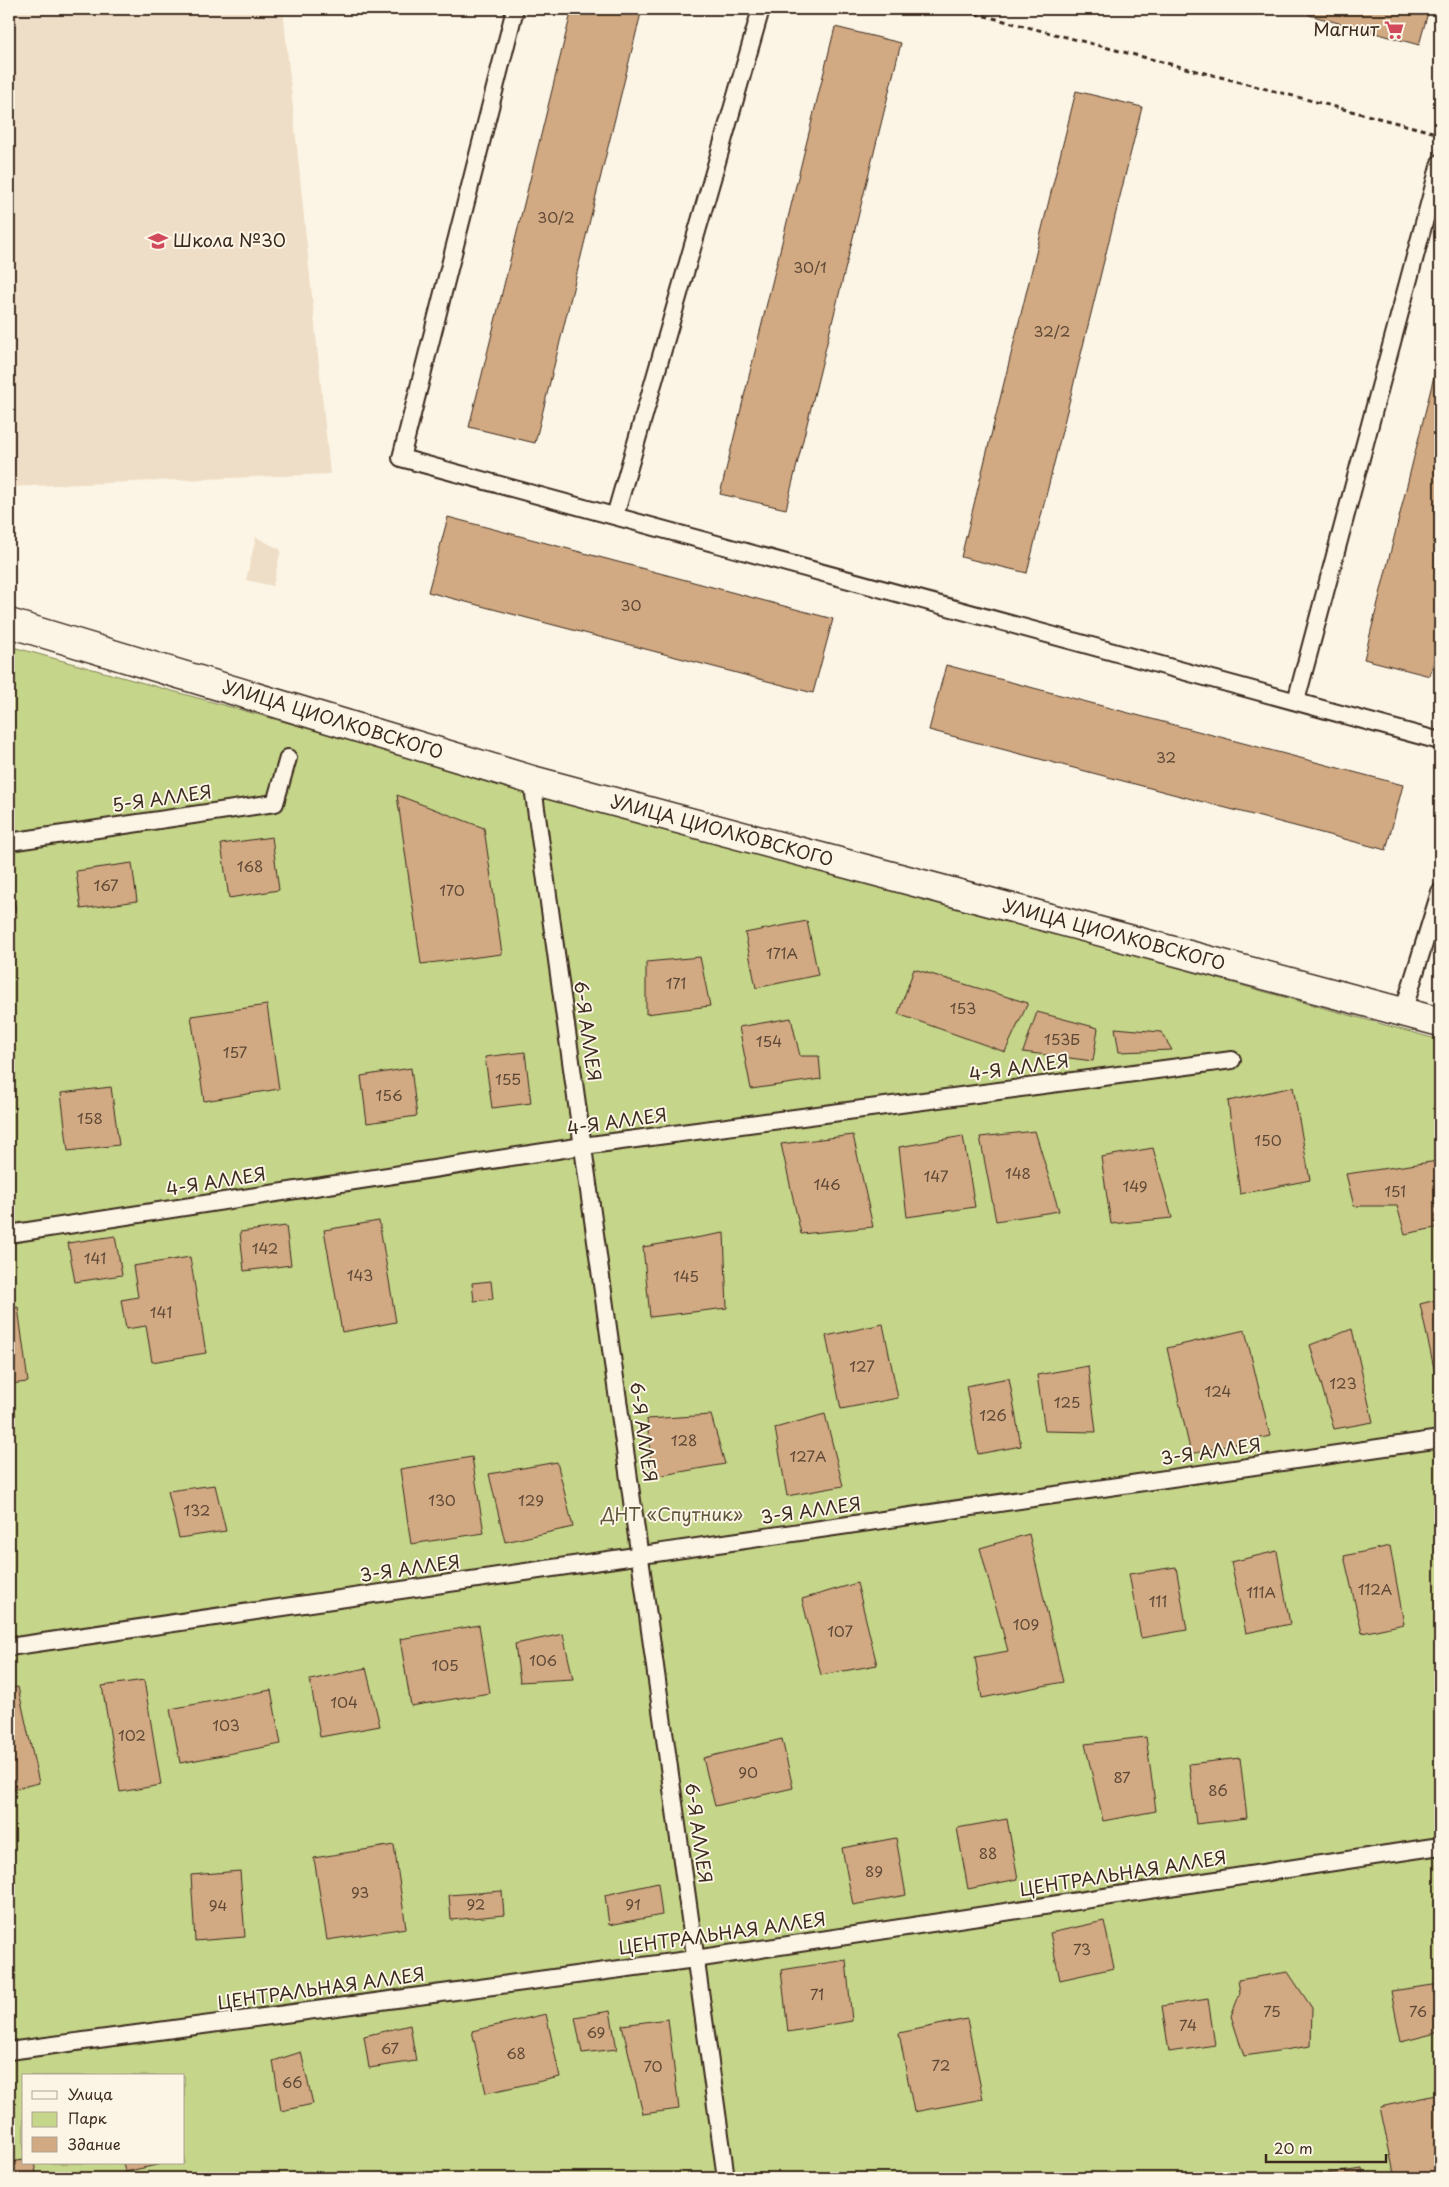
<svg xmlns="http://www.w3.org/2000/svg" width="1449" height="2187" font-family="'Playpen Sans',sans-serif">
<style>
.built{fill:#efdec7}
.green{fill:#c5d589;stroke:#808054;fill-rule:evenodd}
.building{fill:#d1a982;stroke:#3b2a1e}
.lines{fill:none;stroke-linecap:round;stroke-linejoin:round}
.service-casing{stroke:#3b2a1e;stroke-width:20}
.minor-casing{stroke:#3b2a1e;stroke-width:31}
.path{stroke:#3b2a1e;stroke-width:3;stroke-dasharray:5 4;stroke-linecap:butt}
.service{stroke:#fcf5e5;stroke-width:16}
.minor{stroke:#fcf5e5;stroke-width:28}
.labels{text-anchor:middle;stroke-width:4;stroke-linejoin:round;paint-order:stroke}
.number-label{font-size:15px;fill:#604a37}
.poi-label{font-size:18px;fill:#3b2a1e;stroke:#fcf5e5;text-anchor:end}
.street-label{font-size:18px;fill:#3b2a1e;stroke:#fcf5e5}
.park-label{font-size:18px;fill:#5e5539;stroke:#fcf5e5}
</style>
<rect width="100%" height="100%" fill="#fcf5e5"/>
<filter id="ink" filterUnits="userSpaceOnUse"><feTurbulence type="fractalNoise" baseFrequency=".02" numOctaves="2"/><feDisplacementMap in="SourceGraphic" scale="10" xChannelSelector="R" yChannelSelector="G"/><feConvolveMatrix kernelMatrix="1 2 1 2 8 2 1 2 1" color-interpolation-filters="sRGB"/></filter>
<g filter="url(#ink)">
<g class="built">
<polygon points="9,9 283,9 330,474 9,487"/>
<polygon points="256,537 281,550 273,586 246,580"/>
</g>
<path class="green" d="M9 646 1440 1040V2178H9ZM24 2076H184V2163H24Z"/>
<g class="building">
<polygon points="572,9 642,9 535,443 469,427"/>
<polygon points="1311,9 1429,9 1419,45 1309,15"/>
<polygon points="835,27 901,43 786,509 720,494"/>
<polygon points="1076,91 1142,107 1027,573 961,557"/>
<polygon points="1440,352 1440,636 1430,676 1364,659"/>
<polygon points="448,517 833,619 813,693 428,592"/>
<polygon points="946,665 1403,785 1386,850 929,730"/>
<polygon points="397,795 484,828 502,954 421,964"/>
<polygon points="272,837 279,890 229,898 221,844"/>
<polygon points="132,863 137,901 81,909 76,871"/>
<polygon points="9,882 11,882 17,917 9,920"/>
<polygon points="807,921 818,975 756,988 745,933"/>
<polygon points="700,957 710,1006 646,1014 646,962"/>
<polygon points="914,969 1028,1003 1005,1052 898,1014"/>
<polygon points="267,1005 279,1089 204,1101 191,1016"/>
<polygon points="1037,1012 1098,1028 1093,1061 1023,1052"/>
<polygon points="791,1018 800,1056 819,1056 821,1079 751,1089 739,1027"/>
<polygon points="1115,1028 1161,1032 1172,1050 1119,1052"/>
<polygon points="525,1052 531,1103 492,1108 485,1057"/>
<polygon points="411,1068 417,1116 367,1123 361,1076"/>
<polygon points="111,1087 119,1145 68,1151 61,1093"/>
<polygon points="1293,1087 1310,1180 1240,1194 1228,1101"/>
<polygon points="1035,1131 1059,1211 996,1221 980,1137"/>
<polygon points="853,1135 873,1227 801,1234 781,1144"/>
<polygon points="963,1136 975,1207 907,1217 899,1147"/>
<polygon points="1153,1148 1172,1218 1111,1224 1101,1157"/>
<polygon points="1438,1161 1440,1178 1440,1227 1405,1234 1397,1206 1354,1206 1346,1174"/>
<polygon points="379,1221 396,1322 342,1332 324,1230"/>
<polygon points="286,1226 291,1265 244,1271 240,1232"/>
<polygon points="724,1233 727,1308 650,1317 643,1247"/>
<polygon points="115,1236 122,1275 75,1282 68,1243"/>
<polygon points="190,1257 206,1353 152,1362 146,1326 126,1329 121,1300 138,1297 133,1266"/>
<polygon points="491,1281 493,1299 474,1301 472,1283"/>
<polygon points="1440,1299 1440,1396 1420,1304"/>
<polygon points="18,1307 28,1382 9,1384 9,1309"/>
<polygon points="883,1324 898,1398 841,1409 826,1336"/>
<polygon points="1352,1329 1373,1422 1334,1429 1310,1345"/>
<polygon points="1245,1330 1270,1436 1191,1454 1167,1348"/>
<polygon points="1088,1366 1096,1432 1045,1431 1037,1375"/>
<polygon points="1009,1378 1021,1446 978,1454 966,1386"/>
<polygon points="825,1414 843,1486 787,1496 775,1428"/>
<polygon points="711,1415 725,1464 652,1477 647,1419"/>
<polygon points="472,1457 484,1533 411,1544 400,1469"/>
<polygon points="557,1462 573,1527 505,1542 489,1474"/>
<polygon points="215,1485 226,1531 179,1538 168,1491"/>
<polygon points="1029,1534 1063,1682 982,1698 975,1657 1008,1651 980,1548"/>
<polygon points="1390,1546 1404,1624 1362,1633 1344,1556"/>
<polygon points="1277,1551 1290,1624 1246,1633 1231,1562"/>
<polygon points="1176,1567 1187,1630 1141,1638 1129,1574"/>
<polygon points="857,1583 877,1665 821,1675 802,1599"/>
<polygon points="479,1625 490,1693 411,1706 400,1639"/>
<polygon points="563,1634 573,1679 520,1682 515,1644"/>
<polygon points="366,1668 380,1726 320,1737 310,1680"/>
<polygon points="144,1680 161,1785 120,1792 102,1686"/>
<polygon points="18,1687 39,1783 9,1790 9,1689"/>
<polygon points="271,1690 281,1744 180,1763 170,1709"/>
<polygon points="1146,1737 1156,1811 1103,1821 1085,1744"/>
<polygon points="782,1739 793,1788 715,1806 703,1758"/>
<polygon points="1240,1758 1247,1818 1196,1824 1189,1764"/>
<polygon points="1007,1819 1018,1879 968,1889 957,1828"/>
<polygon points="896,1838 906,1895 853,1905 842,1848"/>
<polygon points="394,1845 406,1928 327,1940 314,1858"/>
<polygon points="240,1871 245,1937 195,1941 191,1875"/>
<polygon points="658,1883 662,1915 609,1925 605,1895"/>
<polygon points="502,1891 504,1915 451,1920 449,1895"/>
<polygon points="1104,1921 1114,1968 1060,1980 1050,1933"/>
<polygon points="846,1960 852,2021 788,2032 781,1970"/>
<polygon points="1288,1972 1312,2008 1311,2046 1244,2056 1231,2016 1240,1993 1238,1980"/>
<polygon points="1440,1984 1440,2032 1401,2042 1391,1991"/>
<polygon points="1208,1999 1215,2045 1169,2052 1162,2006"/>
<polygon points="610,2011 617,2049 582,2053 575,2017"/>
<polygon points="546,2014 560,2077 486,2093 472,2031"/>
<polygon points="668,2019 679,2109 643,2114 622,2025"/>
<polygon points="967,2019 983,2099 914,2112 899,2033"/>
<polygon points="410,2025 416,2061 369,2068 364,2036"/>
<polygon points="301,2052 313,2104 281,2111 273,2061"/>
<polygon points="1440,2094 1440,2178 1395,2178 1380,2107"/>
<polygon points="24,2160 24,2163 34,2163 37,2178 9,2178 9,2162"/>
<polygon points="123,2163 160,2163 161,2164 125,2172"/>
<polygon points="1362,2169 1363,2178 1297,2178"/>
</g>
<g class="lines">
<defs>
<g id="service">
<polyline points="515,9 401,458 1440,741"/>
<polyline points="615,516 761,9"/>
<polyline points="1296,701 1440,163"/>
<polyline points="532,780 726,2178"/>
<polyline points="9,842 275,803 288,758"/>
<polyline points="1403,1012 1440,892"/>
<polyline points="9,1234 583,1146 1232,1060"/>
<polyline points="9,1647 1440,1439"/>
<polyline points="9,2051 695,1959 1440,1846"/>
</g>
<polyline id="minor" points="9,623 532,780 1440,1022"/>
</defs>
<use href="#service" class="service-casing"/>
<use href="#minor" class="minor-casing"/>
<polyline class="path" points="958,9 1436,133"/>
<use href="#service" class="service"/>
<use href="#minor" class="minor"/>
</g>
</g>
<defs>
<symbol id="supermarket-bare" viewBox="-9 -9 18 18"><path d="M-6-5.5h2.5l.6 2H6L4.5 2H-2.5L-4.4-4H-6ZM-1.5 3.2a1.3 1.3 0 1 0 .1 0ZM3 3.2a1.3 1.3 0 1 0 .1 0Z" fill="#d1495b" stroke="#fcf5e5" stroke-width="2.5" paint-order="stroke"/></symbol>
<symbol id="school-bare" viewBox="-9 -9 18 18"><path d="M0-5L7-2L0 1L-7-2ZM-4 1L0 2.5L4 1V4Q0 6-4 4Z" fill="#d1495b" stroke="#fcf5e5" stroke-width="2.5" paint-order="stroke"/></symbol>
</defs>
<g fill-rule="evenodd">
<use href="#supermarket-bare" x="1380" y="16" width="28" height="28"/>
<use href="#school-bare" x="144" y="227" width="28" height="28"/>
</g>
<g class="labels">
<g class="number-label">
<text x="556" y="223">30/2</text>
<text x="810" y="273">30/1</text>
<text x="1052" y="337">32/2</text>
<text x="631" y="611">30</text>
<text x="1166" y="763">32</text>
<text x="250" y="872">168</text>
<text x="106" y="891">167</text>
<text x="452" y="896">170</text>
<text x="782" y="959">171А</text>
<text x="676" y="989">171</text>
<text x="963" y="1014">153</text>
<text x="1062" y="1045">153Б</text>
<text x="769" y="1047">154</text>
<text x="235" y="1058">157</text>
<text x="508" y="1085">155</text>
<text x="389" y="1101">156</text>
<text x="90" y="1124">158</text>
<text x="1268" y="1146">150</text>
<text x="1018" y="1179">148</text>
<text x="936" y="1182">147</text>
<text x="827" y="1190">146</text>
<text x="1135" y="1192">149</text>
<text x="1395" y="1197">151</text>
<text x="265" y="1254">142</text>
<text x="95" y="1264">141</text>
<text x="360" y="1281">143</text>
<text x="686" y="1282">145</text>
<text x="161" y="1318">141</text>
<text x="862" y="1372">127</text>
<text x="1343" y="1389">123</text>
<text x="1218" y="1397">124</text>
<text x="1067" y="1408">125</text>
<text x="993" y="1421">126</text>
<text x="684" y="1446">128</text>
<text x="808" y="1462">127А</text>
<text x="442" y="1506">130</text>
<text x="531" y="1506">129</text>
<text x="197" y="1516">132</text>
<text x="1375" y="1595">112А</text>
<text x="1261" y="1598">111А</text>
<text x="1158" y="1607">111</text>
<text x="1026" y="1630">109</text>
<text x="840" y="1637">107</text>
<text x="543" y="1666">106</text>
<text x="445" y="1671">105</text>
<text x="344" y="1708">104</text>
<text x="226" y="1731">103</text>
<text x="132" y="1741">102</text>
<text x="748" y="1778">90</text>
<text x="1122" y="1783">87</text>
<text x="1218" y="1796">86</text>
<text x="988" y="1859">88</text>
<text x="874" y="1877">89</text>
<text x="360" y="1898">93</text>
<text x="476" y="1910">92</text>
<text x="633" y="1910">91</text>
<text x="218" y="1911">94</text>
<text x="1082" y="1955">73</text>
<text x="817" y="2000">71</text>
<text x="1272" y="2017">75</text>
<text x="1418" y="2017">76</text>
<text x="1188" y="2031">74</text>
<text x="596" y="2038">69</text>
<text x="390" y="2054">67</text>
<text x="516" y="2059">68</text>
<text x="941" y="2071">72</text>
<text x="653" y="2072">70</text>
<text x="292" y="2088">66</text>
</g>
<g class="poi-label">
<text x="1379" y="36">Магнит</text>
<text x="173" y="247" text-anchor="start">Школа №30</text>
</g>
<g class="street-label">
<text transform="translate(333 720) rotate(17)" y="6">УЛИЦА ЦИОЛКОВСКОГО</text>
<text transform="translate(162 799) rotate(-8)" y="6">5-Я АЛЛЕЯ</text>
<text transform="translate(722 831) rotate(15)" y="6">УЛИЦА ЦИОЛКОВСКОГО</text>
<text transform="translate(1114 935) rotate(15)" y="6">УЛИЦА ЦИОЛКОВСКОГО</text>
<text transform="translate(587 1031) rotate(82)" y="6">6-Я АЛЛЕЯ</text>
<text transform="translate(1019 1068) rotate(-8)" y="6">4-Я АЛЛЕЯ</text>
<text transform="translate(617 1122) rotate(-8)" y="6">4-Я АЛЛЕЯ</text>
<text transform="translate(216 1182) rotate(-9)" y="6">4-Я АЛЛЕЯ</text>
<text transform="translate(643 1432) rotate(82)" y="6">6-Я АЛЛЕЯ</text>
<text transform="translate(1211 1452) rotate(-8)" y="6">3-Я АЛЛЕЯ</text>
<text transform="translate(811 1511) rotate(-8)" y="6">3-Я АЛЛЕЯ</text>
<text transform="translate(410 1569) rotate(-8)" y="6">3-Я АЛЛЕЯ</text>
<text transform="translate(698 1833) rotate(82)" y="6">6-Я АЛЛЕЯ</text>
<text transform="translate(1123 1874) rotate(-9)" y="6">ЦЕНТРАЛЬНАЯ АЛЛЕЯ</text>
<text transform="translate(722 1934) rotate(-8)" y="6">ЦЕНТРАЛЬНАЯ АЛЛЕЯ</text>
<text transform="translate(321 1989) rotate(-8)" y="6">ЦЕНТРАЛЬНАЯ АЛЛЕЯ</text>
</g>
<g class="park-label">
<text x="672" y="1521">ДНТ «Спутник»</text>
</g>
</g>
<rect width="1449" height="2187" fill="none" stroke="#fcf5e5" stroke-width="30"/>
<rect x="15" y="15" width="1419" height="2157" fill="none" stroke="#3b2a1e" stroke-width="2" filter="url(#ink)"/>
<rect x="22" y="2074" width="162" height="90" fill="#fcf5e5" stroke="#afa495"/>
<rect x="32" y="2091" width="25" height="8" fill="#fcf5e5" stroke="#afa495"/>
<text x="68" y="2100" font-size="15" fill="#3b2a1e">Улица</text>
<rect x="32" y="2112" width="25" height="15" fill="#c5d589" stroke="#afa495"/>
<text x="68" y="2124" font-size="15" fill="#3b2a1e">Парк</text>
<rect x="32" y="2137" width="25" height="15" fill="#d1a982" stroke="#afa495"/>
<text x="68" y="2150" font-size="15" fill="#3b2a1e">Здание</text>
<path d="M1266 2154v8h120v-8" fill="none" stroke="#3b2a1e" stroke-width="2.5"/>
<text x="1274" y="2154" font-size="15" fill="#3b2a1e" stroke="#fcf5e5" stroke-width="4" paint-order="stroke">20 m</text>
</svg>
